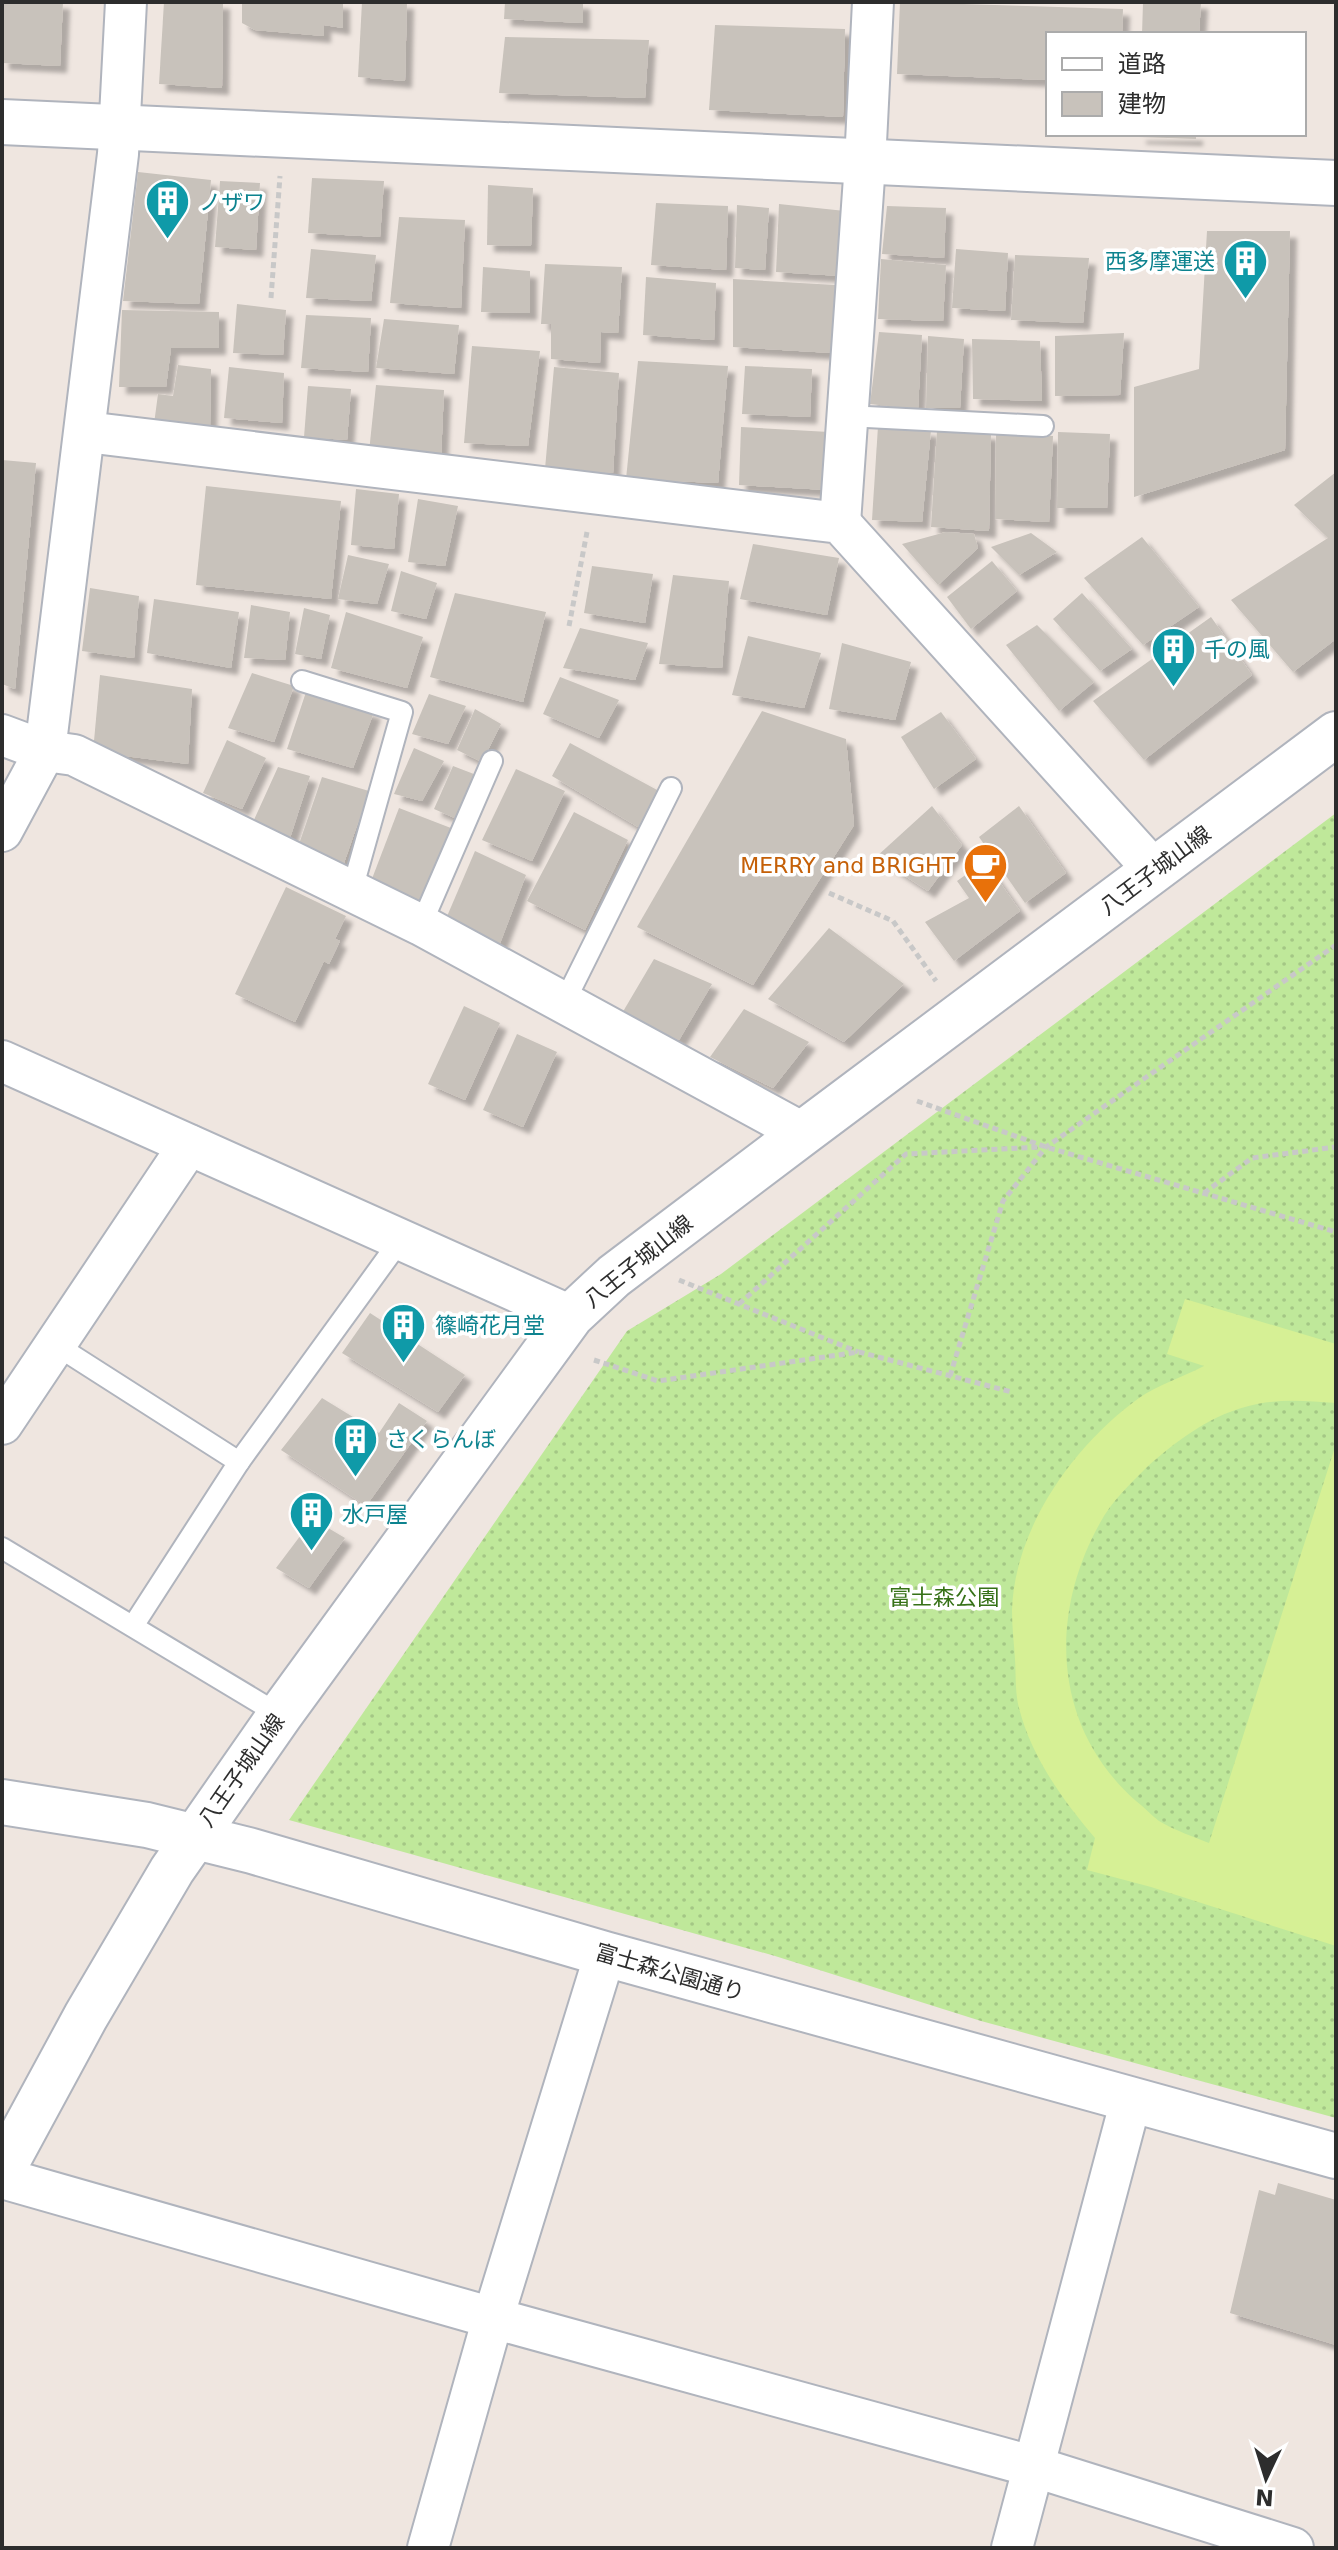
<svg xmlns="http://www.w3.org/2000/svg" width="1338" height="2550" font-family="'DejaVu Sans','Noto Sans JP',sans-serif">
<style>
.grass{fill:url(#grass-dots)}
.pitch{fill:#d6f095}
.building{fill:#c8c2bb;filter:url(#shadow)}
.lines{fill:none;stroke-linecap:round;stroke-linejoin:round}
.service-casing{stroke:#b0b4bd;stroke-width:24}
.minor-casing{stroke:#b0b4bd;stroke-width:44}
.tertiary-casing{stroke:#b0b4bd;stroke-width:48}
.secondary-casing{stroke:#b0b4bd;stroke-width:48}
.path{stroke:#c8c8c8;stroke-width:5;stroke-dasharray:6 4;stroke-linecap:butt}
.service{stroke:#fff;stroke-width:20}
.minor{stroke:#fff;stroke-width:40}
.tertiary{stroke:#fff;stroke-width:44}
.secondary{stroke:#fff;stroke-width:44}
.labels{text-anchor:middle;stroke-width:7;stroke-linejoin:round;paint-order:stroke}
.culture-label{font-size:22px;fill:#0d838f;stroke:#fff;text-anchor:start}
.food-label{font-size:22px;fill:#c56008;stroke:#fff;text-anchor:end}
.street-label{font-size:22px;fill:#2d2d2d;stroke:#fff}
.park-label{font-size:22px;fill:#367117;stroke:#fff}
</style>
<defs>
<pattern id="grass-dots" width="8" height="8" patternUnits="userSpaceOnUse" patternTransform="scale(2)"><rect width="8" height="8" fill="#bfe89a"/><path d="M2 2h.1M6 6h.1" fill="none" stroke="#a4c785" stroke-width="1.8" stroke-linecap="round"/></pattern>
<filter id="shadow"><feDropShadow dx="7" dy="7" stdDeviation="2" flood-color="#0004"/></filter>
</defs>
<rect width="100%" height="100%" fill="#efe6e0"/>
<polygon class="grass" points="1336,813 1336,2118 981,2021 775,1956 289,1820 627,1331 721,1274"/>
<path class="pitch" d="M1185 1299 1336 1344V1403C1306 1401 1274 1398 1245 1407 1208 1417 1175 1442 1147 1467 1130 1484 1111 1502 1100 1523 1048 1616 1053 1728 1136 1801 1144 1807 1151 1815 1159 1821 1174 1830 1194 1837 1209 1843L1336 1444V1946L1151 1887 1087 1870 1095 1838C1062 1799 1032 1758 1019 1708 1015 1693 1016 1675 1015 1659 1014 1644 1012 1627 1012 1611 1014 1528 1074 1445 1139 1398 1158 1385 1183 1377 1204 1366L1167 1354Z"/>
<g class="building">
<polygon points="2,2 63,2 60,66 2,63"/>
<polygon points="164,2 223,2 222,88 159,84"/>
<polygon points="242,2 343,2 343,28 324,25 324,36 255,30 242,23"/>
<polygon points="362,2 407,2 405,81 358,77"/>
<polygon points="505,2 583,2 583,23 504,19"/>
<polygon points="900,2 1123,9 1122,34 1048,34 1048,80 897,74"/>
<polygon points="1143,2 1201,2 1199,34 1142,34"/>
<polygon points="715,25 845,29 843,117 709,110"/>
<polygon points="505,37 649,40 645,98 499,93"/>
<polygon points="1139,134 1196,134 1196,139 1139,137"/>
<polygon points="138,172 211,180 199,304 123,301"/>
<polygon points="312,178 384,181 380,237 308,233"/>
<polygon points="220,181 260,183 256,250 215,247"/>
<polygon points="488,185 533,188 531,246 487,245"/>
<polygon points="656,203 728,206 726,270 651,265"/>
<polygon points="779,204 845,211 841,276 776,272"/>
<polygon points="737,205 769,208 765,270 735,268"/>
<polygon points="887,206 946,208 944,258 882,254"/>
<polygon points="399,217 465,220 461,308 390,303"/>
<polygon points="1207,231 1290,231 1285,450 1134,497 1134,387 1199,369"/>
<polygon points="311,249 376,255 371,301 306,298"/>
<polygon points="956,249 1008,253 1005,311 952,308"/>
<polygon points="1015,255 1089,258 1083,323 1011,320"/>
<polygon points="881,259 946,265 943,321 878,319"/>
<polygon points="545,264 622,267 618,333 601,332 600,363 551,359 551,324 541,324"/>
<polygon points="483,267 530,271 530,313 481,312"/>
<polygon points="646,277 716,283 714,340 643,335"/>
<polygon points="733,279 835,285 832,353 733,347"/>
<polygon points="237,304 286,310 283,355 233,353"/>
<polygon points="122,310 219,312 219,348 171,348 166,387 119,387"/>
<polygon points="306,315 371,318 368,372 301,368"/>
<polygon points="384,319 459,325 454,374 376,368"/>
<polygon points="879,332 922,335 918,409 870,404"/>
<polygon points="1124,333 1120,395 1055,396 1055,336"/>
<polygon points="928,336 964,339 960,408 926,408"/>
<polygon points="972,339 1040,341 1042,401 973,399"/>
<polygon points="472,346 540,351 528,446 464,443"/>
<polygon points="638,361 728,366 718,483 626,479"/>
<polygon points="178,365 211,369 210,428 154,424 158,394 173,396"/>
<polygon points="745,366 812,369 810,417 742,414"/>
<polygon points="229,367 284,373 282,423 224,418"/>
<polygon points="554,367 619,373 613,473 545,469"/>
<polygon points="376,385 444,390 441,458 369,452"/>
<polygon points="308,386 351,389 347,440 304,437"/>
<polygon points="878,426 931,430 922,522 872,520"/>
<polygon points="741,427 829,432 827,490 739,485"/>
<polygon points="937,430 991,433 989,531 931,527"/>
<polygon points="1058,432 1110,434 1107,508 1057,508"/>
<polygon points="996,434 1053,436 1049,522 995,519"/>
<polygon points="2,460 36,463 15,689 2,684"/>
<polygon points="1336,472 1336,639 1293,672 1231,600 1328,538 1294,505"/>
<polygon points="206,486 341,501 331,599 196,585"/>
<polygon points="356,489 399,494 394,549 351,545"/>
<polygon points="418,499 458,506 445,566 408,562"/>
<polygon points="946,532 974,534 978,548 938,585 902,544"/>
<polygon points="1031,533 1057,552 1019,575 991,547"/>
<polygon points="1142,537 1199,607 1143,645 1084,578"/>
<polygon points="753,544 839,558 827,615 740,599"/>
<polygon points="348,555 389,564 377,604 338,599"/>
<polygon points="992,561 1017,591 971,629 947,597"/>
<polygon points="592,566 653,574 645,623 584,613"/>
<polygon points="401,571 437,583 426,619 391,611"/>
<polygon points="673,575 729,581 722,668 659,664"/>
<polygon points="90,588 139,596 134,658 82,651"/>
<polygon points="455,593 546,612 523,702 430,677"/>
<polygon points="1082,593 1132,649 1100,671 1053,619"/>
<polygon points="154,599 239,612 231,668 147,653"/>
<polygon points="251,605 290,612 285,660 244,658"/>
<polygon points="304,608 330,615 321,659 295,654"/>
<polygon points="346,612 423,637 407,688 331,668"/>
<polygon points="1211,617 1252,675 1144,760 1093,701"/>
<polygon points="1037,625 1094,682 1059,711 1006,645"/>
<polygon points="580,628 648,643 635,680 563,668"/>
<polygon points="748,636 821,653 804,708 732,695"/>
<polygon points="842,643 911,662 895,720 829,709"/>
<polygon points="252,673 294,686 274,742 228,728"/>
<polygon points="100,675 192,689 188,764 93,752"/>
<polygon points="560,677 619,700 599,738 543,714"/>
<polygon points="306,692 374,712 353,768 287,749"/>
<polygon points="429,694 466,706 448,744 412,734"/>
<polygon points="475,709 501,724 482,762 457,750"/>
<polygon points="762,711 846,739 854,825 753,985 637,927"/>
<polygon points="941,712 976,759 934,789 901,737"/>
<polygon points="227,740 266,758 242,809 203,793"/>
<polygon points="570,743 659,791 638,827 552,776"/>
<polygon points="414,748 444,761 422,801 394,794"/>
<polygon points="453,766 479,776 457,819 434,809"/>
<polygon points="278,767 310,776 290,838 253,822"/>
<polygon points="516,769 565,791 532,861 482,840"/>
<polygon points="322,777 369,791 344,863 298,847"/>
<polygon points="932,806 962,845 928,891 876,857"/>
<polygon points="1019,806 1066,873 1025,903 979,837"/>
<polygon points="399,808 456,830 426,904 370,884"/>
<polygon points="574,812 628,840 585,930 527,901"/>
<polygon points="475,851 526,875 499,946 445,921"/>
<polygon points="985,861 1020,911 954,961 925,922 969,898 957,881"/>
<polygon points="286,887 346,916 335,939 340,941 329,964 324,961 295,1022 235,994"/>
<polygon points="829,928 904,984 844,1042 768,999"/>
<polygon points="654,959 712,984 679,1040 621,1015"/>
<polygon points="464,1006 500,1023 465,1100 428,1084"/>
<polygon points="744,1009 809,1042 773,1088 710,1057"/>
<polygon points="517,1034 557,1052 523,1127 483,1110"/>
<polygon points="370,1313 465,1375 438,1412 342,1353"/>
<polygon points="322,1398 379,1433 399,1403 427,1421 366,1506 281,1450"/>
<polygon points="313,1519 345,1538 309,1588 276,1568"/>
<polygon points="1278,2183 1336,2200 1336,2345 1230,2313 1259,2190 1275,2195"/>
</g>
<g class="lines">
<defs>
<g id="service">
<polyline points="847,416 1043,426"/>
<polyline points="302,681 402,712 352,890"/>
<polyline points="421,925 492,761"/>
<polyline points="564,1003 671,788"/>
<polyline points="56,1345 239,1462 133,1626"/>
<polyline points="239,1462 401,1239"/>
<polyline points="2,1548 280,1715"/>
</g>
<g id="minor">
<polyline points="86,432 840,523 1155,871"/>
<polyline points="840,523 865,163 873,2"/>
<polyline points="2,735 45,751 74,755 421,925 803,1133"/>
<polyline points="2,831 45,751 118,154 126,2"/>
<polyline points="2,1061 571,1316"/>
<polyline points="2,1424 189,1145"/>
<polyline points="2,2178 493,2318 1035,2467 1293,2548"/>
<polyline points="428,2548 493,2318 605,1954"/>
<polyline points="1012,2548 1131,2100"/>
</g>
<g id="tertiary">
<polyline points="2,122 1336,183"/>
<polyline points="2,1802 147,1825 252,1851 605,1954 1336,2156"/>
</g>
<polyline id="secondary" points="2,2171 86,2016 172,1870 280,1715 571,1316 614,1276 803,1133 1336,734"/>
</defs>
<use href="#service" class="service-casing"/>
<use href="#minor" class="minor-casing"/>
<use href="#tertiary" class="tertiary-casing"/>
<use href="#secondary" class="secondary-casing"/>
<g class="path">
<polyline points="271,298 280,176"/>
<polyline points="569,626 587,532"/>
<polyline points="829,893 893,921 936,981"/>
<polyline points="917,1101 1046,1147 1336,1232"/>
<polyline points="1204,1193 1252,1158 1336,1147"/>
<polyline points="679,1280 858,1352"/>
<polyline points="739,1304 906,1154 1041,1147"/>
<polyline points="594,1360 658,1381 859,1352 1012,1392"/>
<polyline points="950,1376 1003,1201 1046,1147 1336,945"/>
</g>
<use href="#service" class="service"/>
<use href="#minor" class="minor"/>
<use href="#tertiary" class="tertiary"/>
<use href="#secondary" class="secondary"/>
</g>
<defs>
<symbol id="building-pin" viewBox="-11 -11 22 30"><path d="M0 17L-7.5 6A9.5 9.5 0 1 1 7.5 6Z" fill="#0f9aa8" stroke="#fff"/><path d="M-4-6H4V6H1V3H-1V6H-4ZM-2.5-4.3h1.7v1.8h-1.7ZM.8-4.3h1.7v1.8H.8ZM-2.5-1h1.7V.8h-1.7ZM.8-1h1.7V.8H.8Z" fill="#fff"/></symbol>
<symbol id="cafe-pin" viewBox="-11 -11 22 30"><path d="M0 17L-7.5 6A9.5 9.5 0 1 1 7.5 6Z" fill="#e8710a" stroke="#fff"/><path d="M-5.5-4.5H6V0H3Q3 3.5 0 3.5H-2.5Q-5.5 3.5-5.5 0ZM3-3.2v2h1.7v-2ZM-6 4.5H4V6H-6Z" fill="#fff"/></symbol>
</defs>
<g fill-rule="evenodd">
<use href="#building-pin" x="142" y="176" width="51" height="69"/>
<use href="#building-pin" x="1220" y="236" width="51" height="69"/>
<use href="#building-pin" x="1148" y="624" width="51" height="69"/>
<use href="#cafe-pin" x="960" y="840" width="51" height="69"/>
<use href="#building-pin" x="378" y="1300" width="51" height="69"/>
<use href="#building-pin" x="330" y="1414" width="51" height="69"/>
<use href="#building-pin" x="286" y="1488" width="51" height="69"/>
</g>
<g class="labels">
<g class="culture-label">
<text x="199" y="210">ノザワ</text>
<text x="1215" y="269" text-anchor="end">西多摩運送</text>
<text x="1204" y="657">千の風</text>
<text x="435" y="1333">篠崎花月堂</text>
<text x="386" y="1447">さくらんぼ</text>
<text x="342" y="1522">水戸屋</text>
</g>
<g class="food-label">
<text x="955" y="873">MERRY and BRIGHT</text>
</g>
<g class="street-label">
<text transform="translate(1155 870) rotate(-37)" y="8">八王子城山線</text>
<text transform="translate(638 1261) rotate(-39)" y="8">八王子城山線</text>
<text transform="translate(241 1770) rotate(-55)" y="8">八王子城山線</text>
<text transform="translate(670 1972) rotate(16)" y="8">富士森公園通り</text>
</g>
<g class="park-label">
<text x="944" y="1605">富士森公園</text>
</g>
</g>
<rect width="1338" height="2550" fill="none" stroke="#2d2d2d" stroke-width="8"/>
<rect x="1046" y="32" width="260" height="104" fill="#ffffff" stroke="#ababab" stroke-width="2"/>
<rect x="1062" y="58" width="40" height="12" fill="#ffffff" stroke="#ababab" stroke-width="2"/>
<text x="1118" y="72" font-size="24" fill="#2d2d2d">道路</text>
<rect x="1062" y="92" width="40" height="24" fill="#c8c2bb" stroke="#ababab" stroke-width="2"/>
<text x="1118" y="112" font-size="24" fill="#2d2d2d">建物</text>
<g transform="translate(1266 2478) rotate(184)" stroke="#ffffff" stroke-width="6" paint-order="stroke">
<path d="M0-6L14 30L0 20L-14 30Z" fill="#2d2d2d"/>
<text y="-12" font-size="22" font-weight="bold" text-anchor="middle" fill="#2d2d2d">N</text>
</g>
</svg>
